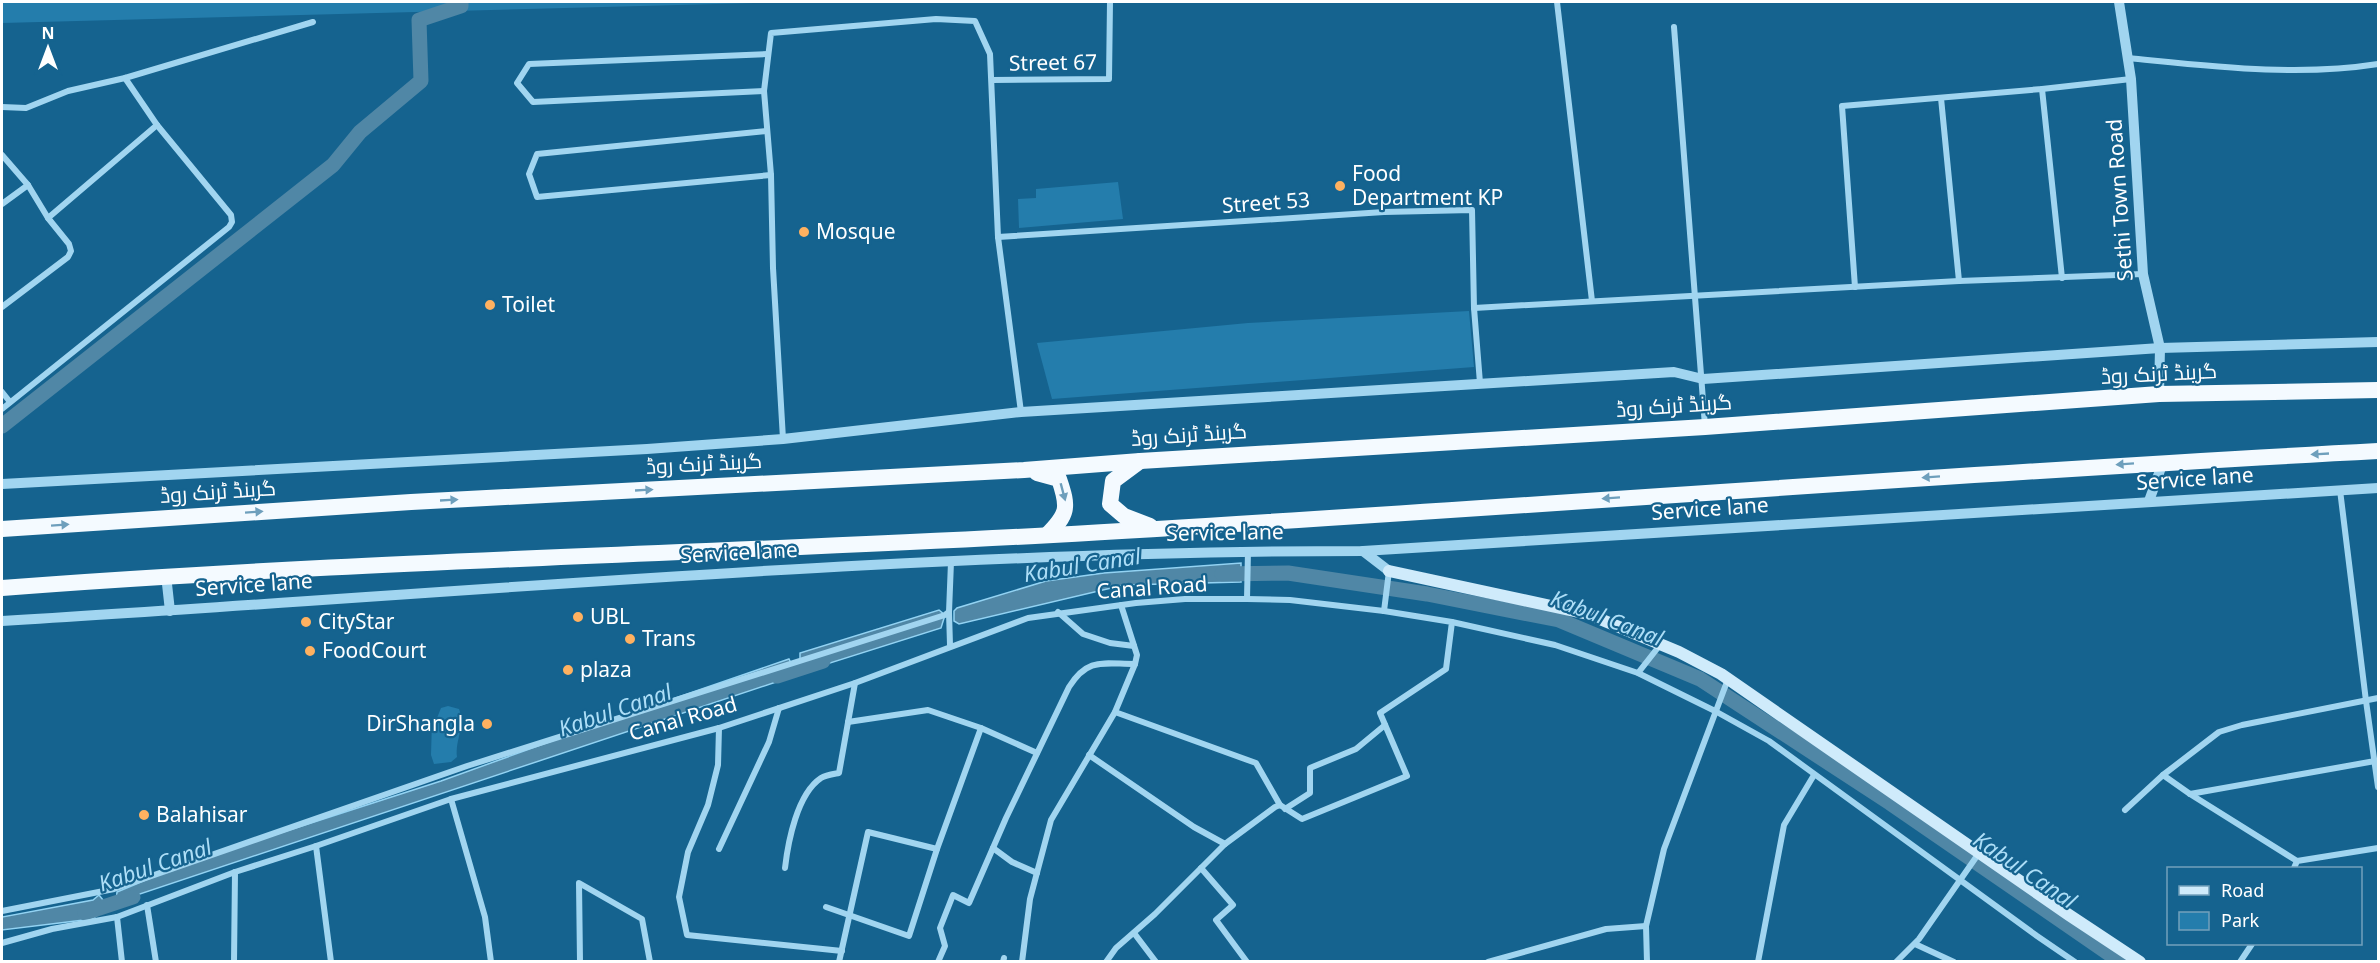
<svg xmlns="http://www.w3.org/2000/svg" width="2380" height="963" font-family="'Noto Sans',Cairo,sans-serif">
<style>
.green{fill:#247dac}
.water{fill:#5087a6;stroke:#93d3f3;stroke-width:1.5}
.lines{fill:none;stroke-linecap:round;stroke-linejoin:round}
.canal{stroke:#5087a6;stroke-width:15}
.minor{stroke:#a1d5f0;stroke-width:6}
.tertiary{stroke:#a1d5f0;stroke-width:10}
.secondary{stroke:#cfebfb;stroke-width:12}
.trunk{stroke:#f4faff;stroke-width:16}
.oneway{fill:#6e9fbc}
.poi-dot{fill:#ffb160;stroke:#15638f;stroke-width:2}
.labels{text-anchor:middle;stroke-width:4.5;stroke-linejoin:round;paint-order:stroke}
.street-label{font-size:21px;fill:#fff;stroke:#15638f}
.poi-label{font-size:21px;fill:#fff;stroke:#15638f;text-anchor:start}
.water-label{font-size:22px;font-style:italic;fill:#addef7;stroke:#15638f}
</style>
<rect width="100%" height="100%" fill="#15638f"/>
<g class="green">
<polygon points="2,2 789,2 2,23"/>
<polygon points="1118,182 1123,219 1019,228 1018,199 1036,198 1036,189"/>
<polygon points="1469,311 1474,367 1052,399 1037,343 1248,323"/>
<path d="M448 706 459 709C466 726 455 739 457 757L451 762 434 764 431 755 432 721 437 718 441 708Z"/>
</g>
<g class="water">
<polygon points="1241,563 1241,582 1124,585 959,624 954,621 954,611 957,608 1046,581 1104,573"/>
<polygon points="939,610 945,615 941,628 808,670 800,661 800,653"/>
<polygon points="789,659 797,675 116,902 117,892 184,864 441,781 574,733"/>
<polygon points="99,895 103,900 102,912 92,919 2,930 2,917 93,900"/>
</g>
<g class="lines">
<g class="canal">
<polyline points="2,426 333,165 360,132 421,81 419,20 461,6 461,2"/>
<polyline points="1222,574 1288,573 1427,594 1559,620 1700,679 1890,803 2121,962"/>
<polyline points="777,676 823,661"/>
<polyline points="85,913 133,897"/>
</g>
<g class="minor">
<polyline points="1557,2 1592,301"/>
<polyline points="1674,27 1705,426"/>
<path d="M2128 58C2210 66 2296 77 2378 64"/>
<polyline points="992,80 1109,79 1110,2"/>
<polyline points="2042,89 2062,278"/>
<polyline points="764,91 533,102 517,83 529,64 768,54"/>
<polyline points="1941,98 1959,281"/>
<polyline points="2,107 26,108 68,91 125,78 313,22"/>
<polyline points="766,131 537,154 529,174 537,197 771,175"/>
<polyline points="2,155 28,185 48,218 69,244 71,251 68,257 2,307"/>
<polyline points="2,204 28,185"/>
<polyline points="48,218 157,125"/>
<polyline points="998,237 1384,212 1472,210 1474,308 1480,383"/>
<polyline points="1855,287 1842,106 2042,89 2131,79"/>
<polyline points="1474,308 1959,281 2143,274"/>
<polyline points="2,392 10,402"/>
<polyline points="2,409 229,227 232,222 231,215 157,125 125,78"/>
<polyline points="783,439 773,268 771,175 764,91 771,33 936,19 975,21 990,54 998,237 1021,412"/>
<polyline points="2340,490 2366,701 2378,787"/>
<polyline points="1247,599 1248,551"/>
<polyline points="1384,611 1389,571"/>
<polyline points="949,612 950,645"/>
<polyline points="1058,612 1083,634 1110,643 1134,646"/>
<polyline points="1452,622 1555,645 1638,673 1715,711 1769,741 2037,936 2075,962"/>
<polyline points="1638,673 1660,645"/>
<polyline points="1115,712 1256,763 1280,805"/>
<polyline points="848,722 928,710 981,728 1037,753"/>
<polyline points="719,728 718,765 708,805 688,852 679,897 687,935 842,951"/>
<polyline points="1089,755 1194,827 1225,844"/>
<polyline points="2190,794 2375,761"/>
<polyline points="451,799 485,917 491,962"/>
<polyline points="1285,809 1310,793 1310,768 1356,749 1385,725"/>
<polyline points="2125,810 2163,775"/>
<polyline points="316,846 331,962"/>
<polyline points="993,848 1012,862 1037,873"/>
<polyline points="719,849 769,742 779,708"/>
<polyline points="2297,861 2190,794 2163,775 2219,732 2242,725 2378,698"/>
<path d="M785 868C788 842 797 794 821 778 826 775 834 774 839 773L855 683"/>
<polyline points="1201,868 1233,905 1216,920 1247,962"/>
<polyline points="2294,868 2297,861 2378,848"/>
<polyline points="147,905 156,962"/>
<polyline points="826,907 909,936 937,849 981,728"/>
<polyline points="2,911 114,889 467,766 945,615 949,612 951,562"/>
<polyline points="117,917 122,962"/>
<polyline points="1134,933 1156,962"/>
<polyline points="2,943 52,929 117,917 235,872 316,846 451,799 719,728 855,683 1028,618 1136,603 1185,599 1247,599 1290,600 1384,611 1452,622 1446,669 1380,713 1407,776 1302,819 1280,805 1275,807 1225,844 1155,914 1116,948 1106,962"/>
<polyline points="1915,944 1954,962"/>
<polyline points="234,962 235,872"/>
<polyline points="580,962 579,883 642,919 650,962"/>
<polyline points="839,962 868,832 937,849"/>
<path d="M938 962 945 946 940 928 953 895 969 903 1006 818 1069 687C1088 657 1103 664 1135 664"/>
<polyline points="1003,962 1004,958"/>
<polyline points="1022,962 1030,899 1051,820 1115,712 1135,664 1137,655 1121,605"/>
<polyline points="1488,962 1606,929 1646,926"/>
<polyline points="1647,962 1646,926 1664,849 1728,679"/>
<polyline points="1758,962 1784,825 1814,775"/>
<polyline points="1896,962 1919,939 1979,853"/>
<polyline points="2240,962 2252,944"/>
</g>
<g class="tertiary">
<polyline points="2119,2 2131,79 2143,274 2160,348 2159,394"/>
<polyline points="2,484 647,449 783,439 1021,412 1674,372 1703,379 2160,348 2378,342"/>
<polyline points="2149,501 2163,462"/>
<polyline points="1363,551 1389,571"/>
<polyline points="166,575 170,611"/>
<path d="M2 621C455 594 908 551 1363 551L2378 488"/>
</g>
<polyline class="secondary" points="1389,571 1588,614 1679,652 1721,674 2069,915 2140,962"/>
<g class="trunk">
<polyline points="1140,461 1113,481 1110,504 1124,516 1150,526"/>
<path d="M1037 473 1059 479C1069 508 1068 514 1047 535"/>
<polyline points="2,529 411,502 1024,470 1140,461 1705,427 2159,394 2378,390"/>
<path d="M2 588C351 561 703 554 1053 535 1495 510 1936 474 2378 451"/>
</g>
</g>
<defs><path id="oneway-solid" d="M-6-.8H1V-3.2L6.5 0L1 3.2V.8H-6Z" transform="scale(1.5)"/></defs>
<g class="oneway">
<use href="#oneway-solid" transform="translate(2320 454) rotate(177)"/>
<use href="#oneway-solid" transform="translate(2125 464) rotate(176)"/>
<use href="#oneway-solid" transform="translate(1931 477) rotate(176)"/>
<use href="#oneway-solid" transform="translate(644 490) rotate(-3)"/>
<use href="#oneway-solid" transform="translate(1063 492) rotate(75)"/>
<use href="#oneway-solid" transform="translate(1611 498) rotate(176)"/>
<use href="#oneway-solid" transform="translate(449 500) rotate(-3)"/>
<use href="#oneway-solid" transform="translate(254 512) rotate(-4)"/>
<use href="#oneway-solid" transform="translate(60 525) rotate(-4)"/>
</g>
<g class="poi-dot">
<circle cx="1340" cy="186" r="6"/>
<circle cx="804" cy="232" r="6"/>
<circle cx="490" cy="305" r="6"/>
<circle cx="578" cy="617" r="6"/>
<circle cx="306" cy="622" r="6"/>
<circle cx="630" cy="639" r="6"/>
<circle cx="310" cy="651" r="6"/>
<circle cx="568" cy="670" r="6"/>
<circle cx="487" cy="724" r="6"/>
<circle cx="144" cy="815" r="6"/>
</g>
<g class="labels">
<g class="street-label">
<text transform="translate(1053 63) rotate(-1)" y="7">Street 67</text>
<text transform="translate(2120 200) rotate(-94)" y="7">Sethi Town Road</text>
<text transform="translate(1266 203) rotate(-4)" y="7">Street 53</text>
<text transform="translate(2159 374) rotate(-3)" y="7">گرینڈ ٹرنک روڈ</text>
<text transform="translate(1674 406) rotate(-4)" y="7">گرینڈ ٹرنک روڈ</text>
<text transform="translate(1189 435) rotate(-4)" y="7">گرینڈ ٹرنک روڈ</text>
<text transform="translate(704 464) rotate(-3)" y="7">گرینڈ ٹرنک روڈ</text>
<text transform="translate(2195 479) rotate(-4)" y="7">Service lane</text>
<text transform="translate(218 492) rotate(-4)" y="7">گرینڈ ٹرنک روڈ</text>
<text transform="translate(1710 509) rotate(-4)" y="7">Service lane</text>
<text transform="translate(1225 533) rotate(-1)" y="7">Service lane</text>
<text transform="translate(739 553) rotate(-3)" y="7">Service lane</text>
<text transform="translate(254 585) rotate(-4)" y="7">Service lane</text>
<text transform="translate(1152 588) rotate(-4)" y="7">Canal Road</text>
<text transform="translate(683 719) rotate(-16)" y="7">Canal Road</text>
</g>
<g class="poi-label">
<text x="1352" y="181">Food<tspan x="1352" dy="24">Department KP</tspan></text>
<text x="816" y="239">Mosque</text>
<text x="502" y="312">Toilet</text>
<text x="590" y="624">UBL</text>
<text x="318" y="629">CityStar</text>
<text x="642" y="646">Trans</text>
<text x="322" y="658">FoodCourt</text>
<text x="580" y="677">plaza</text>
<text x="475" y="731" text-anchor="end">DirShangla</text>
<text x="156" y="822">Balahisar</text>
</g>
<g class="water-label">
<text transform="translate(1082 565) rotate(-9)" y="8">Kabul Canal</text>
<text transform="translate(1607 618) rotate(21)" y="8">Kabul Canal</text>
<text transform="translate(615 710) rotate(-19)" y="8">Kabul Canal</text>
<text transform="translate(155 865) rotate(-19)" y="8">Kabul Canal</text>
<text transform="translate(2025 870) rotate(34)" y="8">Kabul Canal</text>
</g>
</g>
<rect width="2380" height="963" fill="none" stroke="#ffffff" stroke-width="6"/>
<rect x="2167" y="867" width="195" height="78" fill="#15638f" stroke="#73a1bc" stroke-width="1.5"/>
<rect x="2179" y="886" width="30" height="9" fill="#cfebfb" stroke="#73a1bc" stroke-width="1.5"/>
<text x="2221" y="897" font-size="18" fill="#ffffff">Road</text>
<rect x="2179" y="912" width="30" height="18" fill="#247dac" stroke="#73a1bc" stroke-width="1.5"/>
<text x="2221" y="927" font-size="18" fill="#ffffff">Park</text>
<g transform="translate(48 48)" stroke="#15638f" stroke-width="4.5" paint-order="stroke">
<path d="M0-4.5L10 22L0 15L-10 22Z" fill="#ffffff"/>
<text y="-9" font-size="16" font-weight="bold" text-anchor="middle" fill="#ffffff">N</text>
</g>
</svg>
